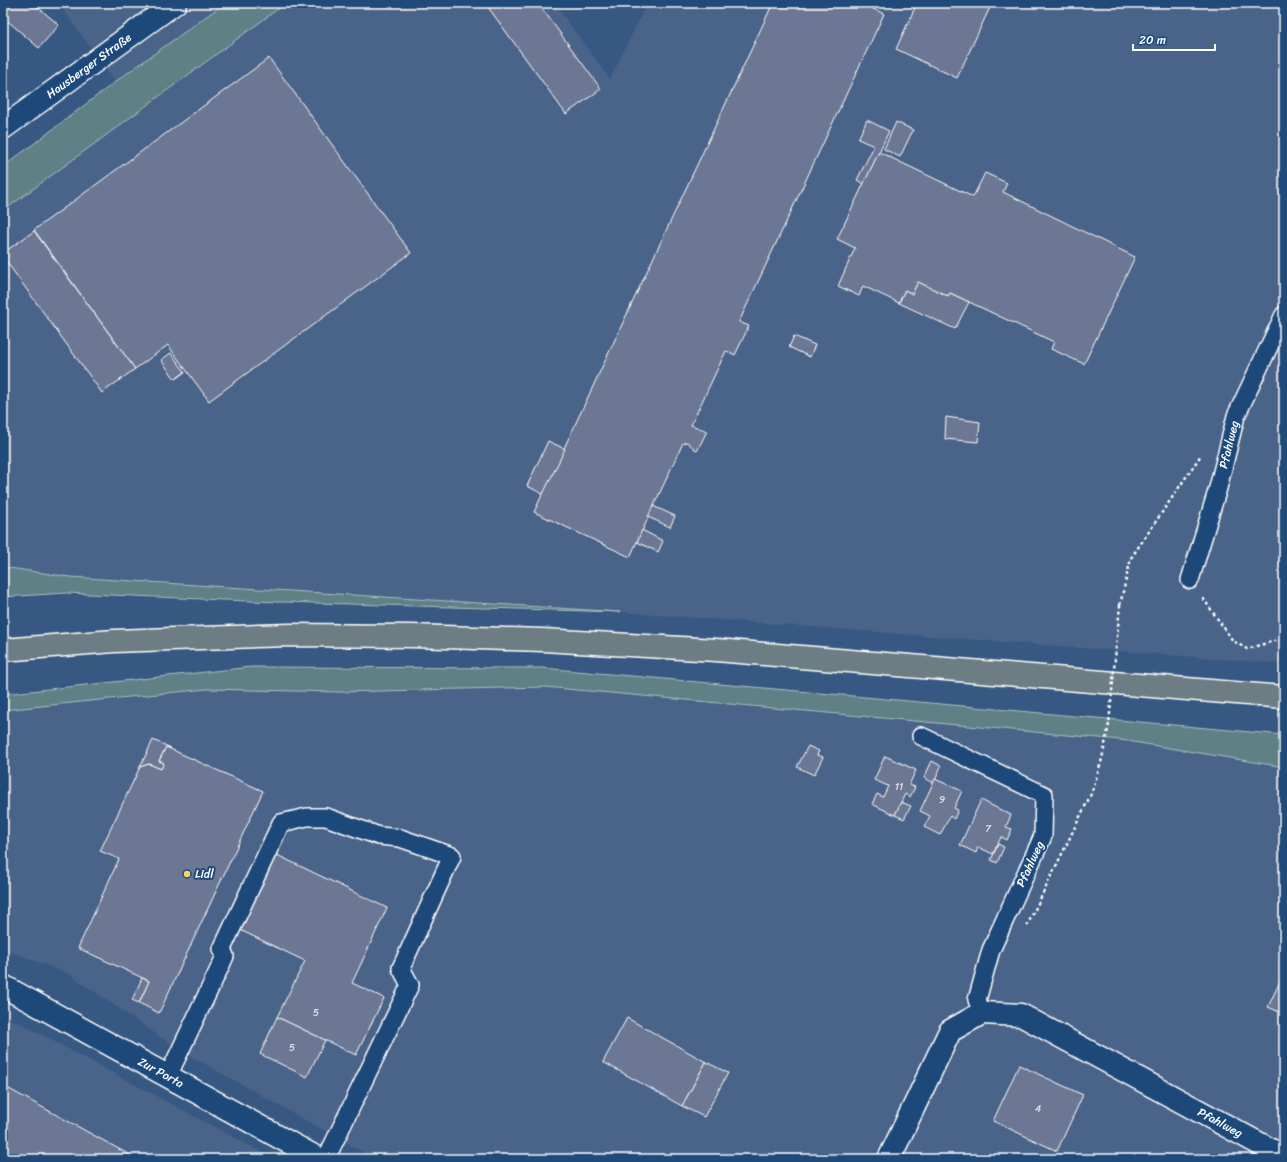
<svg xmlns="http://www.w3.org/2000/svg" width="1287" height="1162" font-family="Sriracha,sans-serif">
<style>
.built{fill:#4a6489}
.green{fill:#5e8085;stroke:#aec0c2}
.building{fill:#6c7793;stroke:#fff}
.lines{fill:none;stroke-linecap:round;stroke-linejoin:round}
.service-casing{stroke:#fff;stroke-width:20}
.minor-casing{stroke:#fff;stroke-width:25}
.secondary-casing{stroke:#fff;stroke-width:25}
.primary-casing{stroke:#fff;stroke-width:25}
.path{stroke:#fff;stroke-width:2.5;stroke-dasharray:3 3;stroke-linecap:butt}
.service{stroke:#1f4a7a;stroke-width:17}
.minor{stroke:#1f4a7a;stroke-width:22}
.secondary{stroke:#1f4a7a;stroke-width:22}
.primary{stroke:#6d7d84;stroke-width:22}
.path-bridge{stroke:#fff;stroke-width:2.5;stroke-dasharray:3 3;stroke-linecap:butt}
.poi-dot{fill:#ffd166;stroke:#1f4a7a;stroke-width:1.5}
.labels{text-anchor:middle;stroke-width:4;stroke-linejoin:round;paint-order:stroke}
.number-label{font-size:10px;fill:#dadde4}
.street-label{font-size:12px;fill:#fff;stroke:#1f4a7a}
.poi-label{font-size:12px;fill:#fff;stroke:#1f4a7a;text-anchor:start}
</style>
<rect width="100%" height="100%" fill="#365882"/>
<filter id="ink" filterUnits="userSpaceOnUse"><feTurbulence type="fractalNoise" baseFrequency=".025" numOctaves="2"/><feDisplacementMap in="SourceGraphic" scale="8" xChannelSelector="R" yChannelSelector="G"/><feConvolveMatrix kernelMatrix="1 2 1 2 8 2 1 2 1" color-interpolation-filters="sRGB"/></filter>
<g filter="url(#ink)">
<g class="built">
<polygon points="58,3 225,3 115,82"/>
<polygon points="286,3 554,3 610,79 647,3 1284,3 1284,664 620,612 70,577 3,567 3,211"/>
<polygon points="545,687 1121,740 1284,767 1284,1159 375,1159 178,1049 67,973 3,949 3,710 206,689 338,692"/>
<polygon points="3,1016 18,1022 274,1159 3,1159"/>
</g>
<g class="green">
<polygon points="225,3 286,3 3,211 3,167 115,82"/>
<polygon points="3,567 70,577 620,612 247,601 66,593 3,597"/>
<polygon points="251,667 543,668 1284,735 1284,767 1121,740 545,687 338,692 206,689 3,710 3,694"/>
</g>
<g class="building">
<polygon points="3,3 33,3 59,25 39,48 3,17"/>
<polygon points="485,3 538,3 601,89 566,114"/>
<polygon points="773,3 861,3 884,14 739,322 749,326 735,355 726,351 691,425 707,431 697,451 687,442 683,443 630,557 534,512"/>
<polygon points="917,3 992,3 957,78 896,49"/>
<polygon points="269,58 411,253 209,401 168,345 135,369 34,230"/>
<polygon points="867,120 889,131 864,184 857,180 874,146 858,139"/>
<polygon points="896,122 913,130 900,157 884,149"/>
<polygon points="879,152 973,197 985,173 1007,183 1003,192 1135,257 1084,364 1051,349 1054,342 950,293 948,296 918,282 912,294 905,290 899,303 863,286 859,296 838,286 855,248 837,239"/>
<polygon points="34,231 135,369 102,393 3,257 3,253"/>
<polygon points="918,282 948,296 950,293 969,302 955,329 899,303 905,290 912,294"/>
<polygon points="794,336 815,345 810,357 789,347"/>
<polygon points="171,353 185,372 175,379 161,360"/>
<polygon points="946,417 980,422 978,442 945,439"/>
<polygon points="548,441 565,449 543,494 527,486"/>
<polygon points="653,506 675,516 670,527 648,517"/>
<polygon points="642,530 663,541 658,552 637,542"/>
<polygon points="153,740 171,748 166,747 159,761 164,763 161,769 149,764 140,767"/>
<polygon points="808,746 819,751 817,755 823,757 814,775 797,767"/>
<polygon points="166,747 263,791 159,1013 139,1003 149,981 78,948 119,859 100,851 140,767 149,764 161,769 164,763 159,761"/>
<polygon points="885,756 916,770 909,785 915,787 910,797 905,794 895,815 872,804 877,794 883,797 888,786 874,780"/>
<polygon points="932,761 941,766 934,783 924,778"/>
<polygon points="935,779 962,791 954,808 958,810 954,819 950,816 940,835 924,827 930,816 920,811"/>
<polygon points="981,800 1011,815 1006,827 1012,829 1007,840 1001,837 993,854 978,847 976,853 960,845"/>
<polygon points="901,802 911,806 904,819 895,815"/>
<polygon points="998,844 1004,847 997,863 991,860"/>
<polygon points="275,854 387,908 352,983 384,998 356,1055 277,1017 305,961 240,930"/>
<polygon points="1284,973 1284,1014 1268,1007"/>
<polygon points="142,978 149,981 139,1003 132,1000"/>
<polygon points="277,1017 325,1040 307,1077 260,1054"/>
<polygon points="627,1018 706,1062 682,1106 603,1062"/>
<polygon points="706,1062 728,1073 704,1117 682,1106"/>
<polygon points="1019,1065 1083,1095 1057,1151 993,1121"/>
<polygon points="9,1089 137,1159 3,1159 3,1097"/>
</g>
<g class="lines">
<defs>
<g id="service">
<path id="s1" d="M1190 580 1218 488 1236 416 1284 315"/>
<polyline points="921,736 1044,795 1043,836 991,950 977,1000 982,1013"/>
<polyline points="168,1076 221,965 225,956 222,949 281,823 307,817 326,817 379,836 400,838 452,856 401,968 410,985 326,1159"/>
</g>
<g id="minor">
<path id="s2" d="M889 1159 950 1031 982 1013 1021 1015 1284 1157"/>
</g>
<g id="secondary">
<path id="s3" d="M3 128 175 3"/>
<path id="s4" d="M3 986 319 1159"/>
</g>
<polyline id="primary" points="3,650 114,641 288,635 412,636 543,640 716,650 1284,697"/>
</defs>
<use href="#service" class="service-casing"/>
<use href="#minor" class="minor-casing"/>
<use href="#secondary" class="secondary-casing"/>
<use href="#primary" class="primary-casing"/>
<g class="path">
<polyline points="1203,598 1233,641 1247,649 1277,640 1284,641"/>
<polyline points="1120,605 1131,558 1201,455"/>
</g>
<use href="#service" class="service"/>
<use href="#minor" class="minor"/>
<use href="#secondary" class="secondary"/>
<use href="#primary" class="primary"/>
<polyline class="path-bridge" points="1027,926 1092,792 1102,759 1109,724 1120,605"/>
</g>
</g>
<circle class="poi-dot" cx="187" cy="874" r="4"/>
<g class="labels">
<g class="number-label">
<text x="899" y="790">11</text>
<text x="942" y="803">9</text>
<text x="988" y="832">7</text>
<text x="316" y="1016">5</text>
<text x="292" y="1051">5</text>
<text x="1038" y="1112">4</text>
</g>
<g class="street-label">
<text dy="4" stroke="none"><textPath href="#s3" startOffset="106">Hausberger Straße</textPath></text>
<text dy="4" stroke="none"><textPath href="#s1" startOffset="141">Pfahlweg</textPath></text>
<text transform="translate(1030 864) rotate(-65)" y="4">Pfahlweg</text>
<text dy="4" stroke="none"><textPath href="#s4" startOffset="180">Zur Porta</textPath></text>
<text dy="4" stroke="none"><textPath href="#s2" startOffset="444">Pfahlweg</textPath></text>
</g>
<g class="poi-label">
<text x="195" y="878">Lidl</text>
</g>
</g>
<rect width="1287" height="1162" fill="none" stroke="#1f4a7a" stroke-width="16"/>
<rect x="8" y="8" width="1271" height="1146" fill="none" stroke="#fff" stroke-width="1.5" filter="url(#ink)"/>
<path d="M1133 44v6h82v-6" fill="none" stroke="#ffffff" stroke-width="2"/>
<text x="1139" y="44" font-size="12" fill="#ffffff" stroke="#1f4a7a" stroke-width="3" paint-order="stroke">20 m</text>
</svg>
